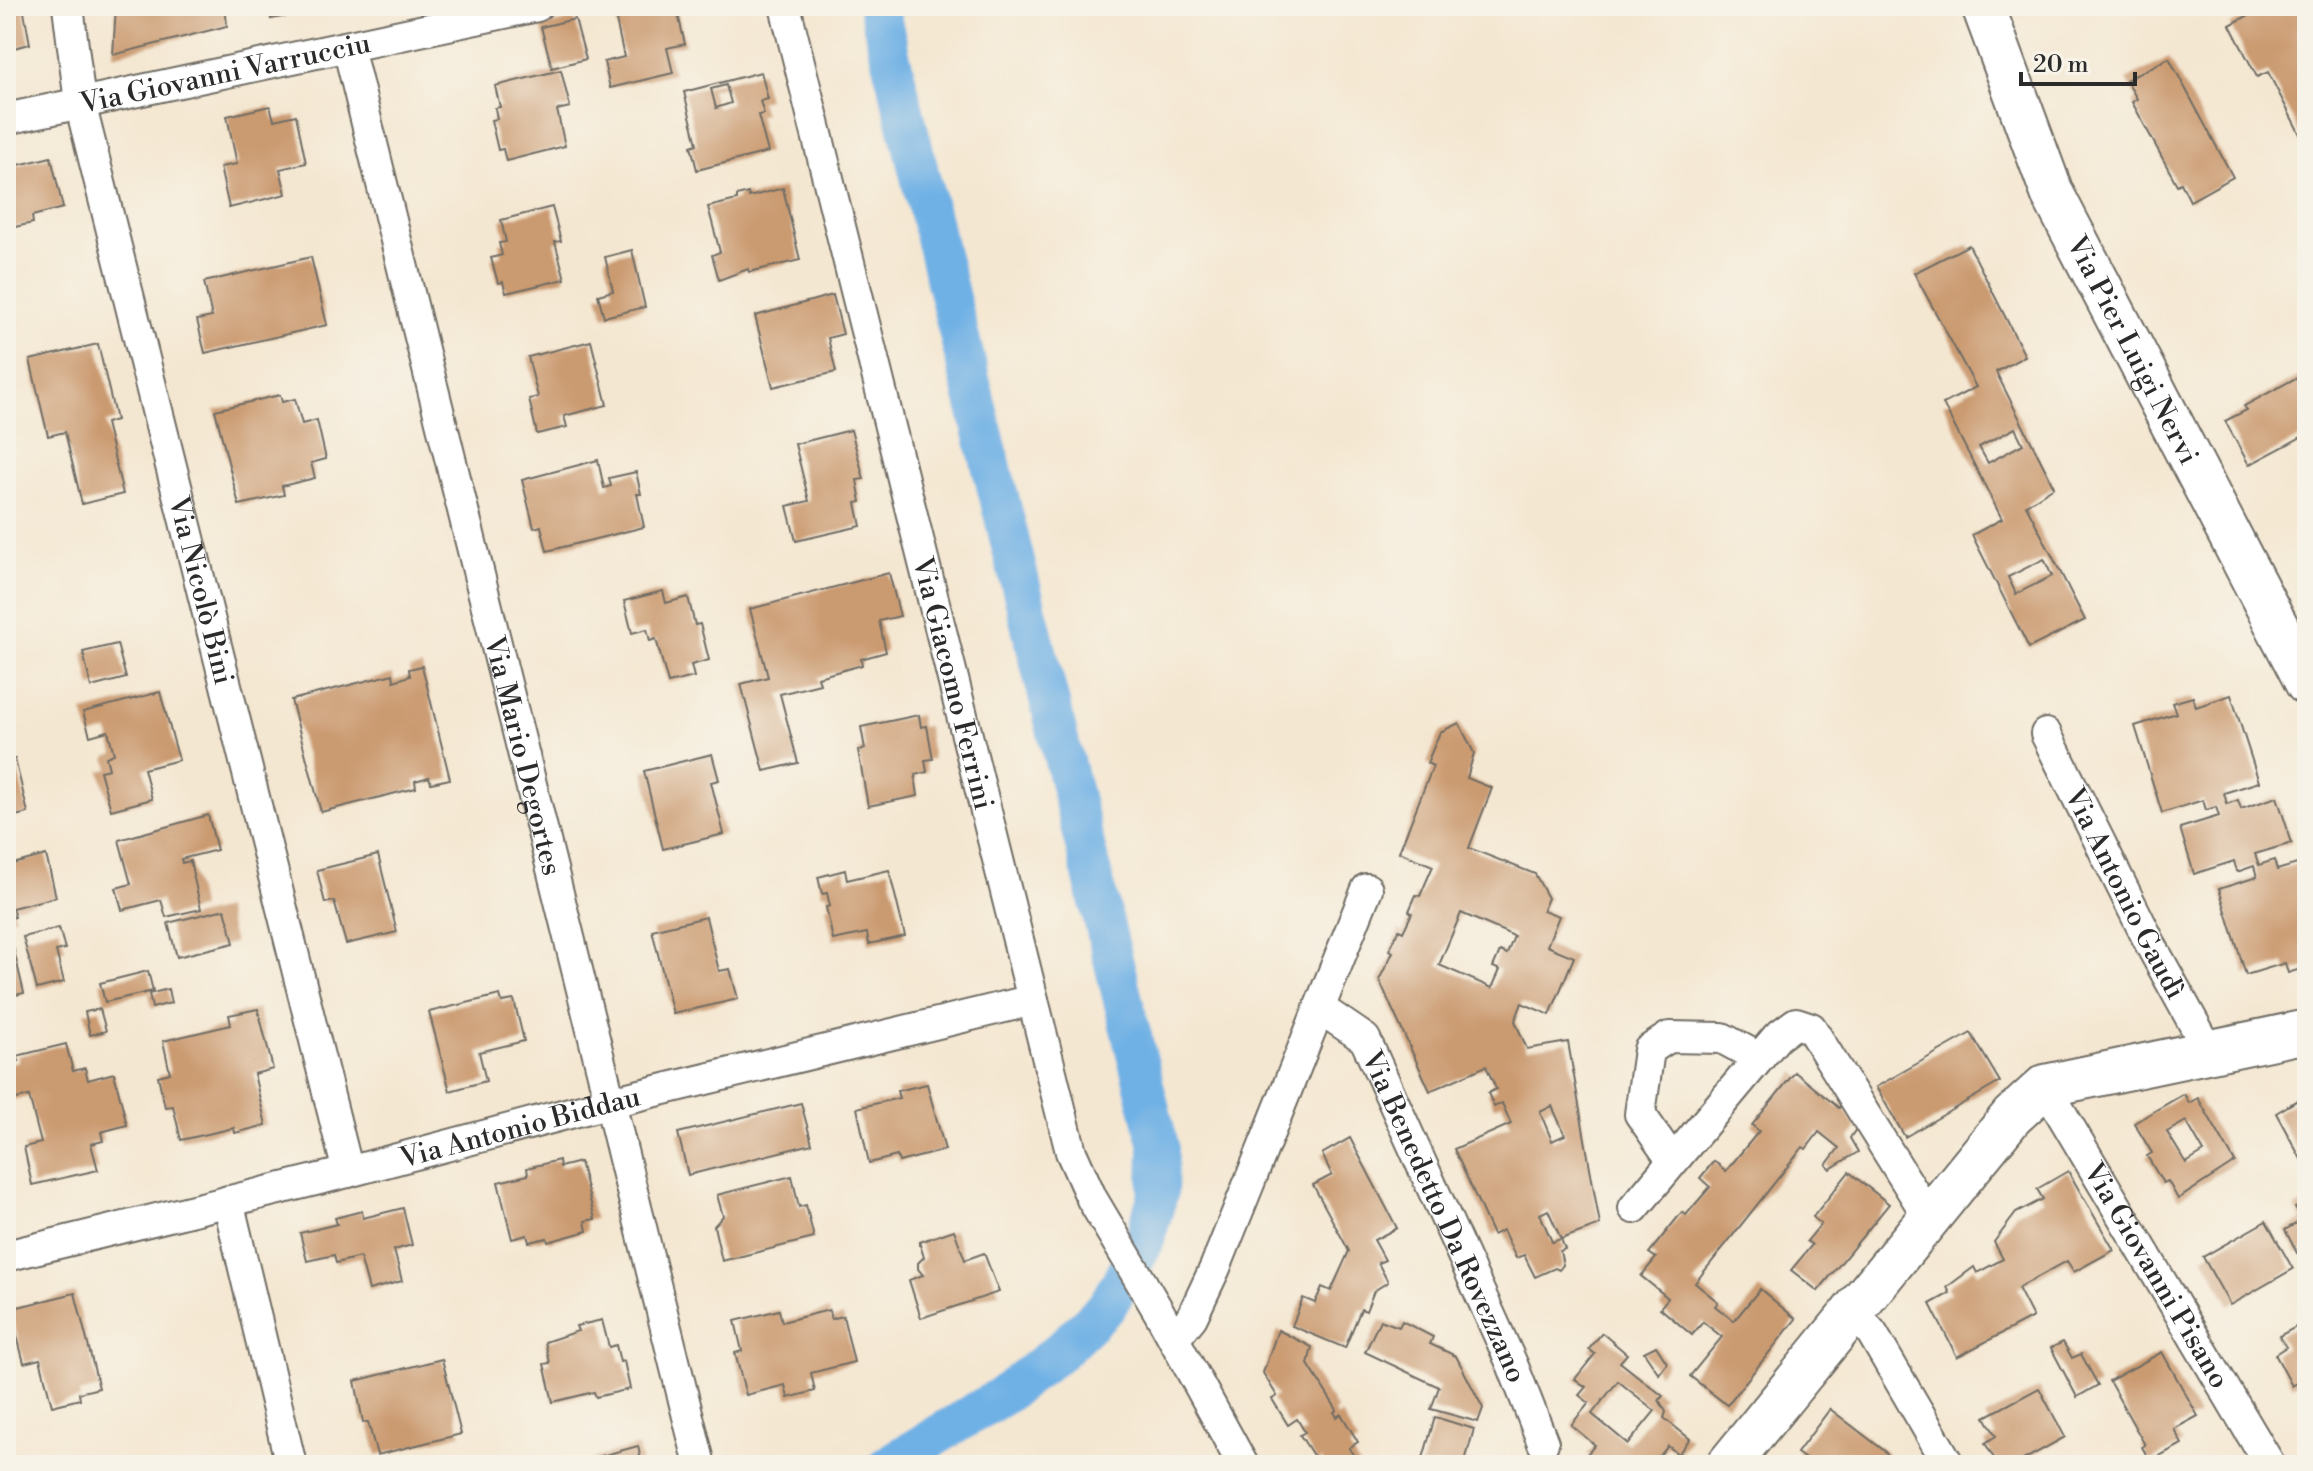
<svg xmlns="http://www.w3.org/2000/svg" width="2313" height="1471" font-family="'Libre Bodoni',serif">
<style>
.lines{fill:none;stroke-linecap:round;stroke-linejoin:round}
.canal{stroke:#70b1e5;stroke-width:40}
.building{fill:#ca9a70;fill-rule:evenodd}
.street-casing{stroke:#716d65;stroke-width:34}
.secondary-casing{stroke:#716d65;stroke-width:46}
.street{stroke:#fff;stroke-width:30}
.secondary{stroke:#fff;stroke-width:42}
.labels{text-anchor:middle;stroke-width:7;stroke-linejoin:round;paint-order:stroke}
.street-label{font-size:28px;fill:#2b2b2b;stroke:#f7f3e8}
</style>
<rect width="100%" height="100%" fill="#f7f3e8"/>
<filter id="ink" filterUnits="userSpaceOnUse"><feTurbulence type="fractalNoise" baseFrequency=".0125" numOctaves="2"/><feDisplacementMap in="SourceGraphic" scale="16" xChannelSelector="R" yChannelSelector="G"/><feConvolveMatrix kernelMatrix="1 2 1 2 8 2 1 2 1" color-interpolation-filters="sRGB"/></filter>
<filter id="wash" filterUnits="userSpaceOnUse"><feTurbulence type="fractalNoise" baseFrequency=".006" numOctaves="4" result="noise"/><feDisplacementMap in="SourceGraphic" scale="32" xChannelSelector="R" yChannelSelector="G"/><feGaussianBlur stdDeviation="1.8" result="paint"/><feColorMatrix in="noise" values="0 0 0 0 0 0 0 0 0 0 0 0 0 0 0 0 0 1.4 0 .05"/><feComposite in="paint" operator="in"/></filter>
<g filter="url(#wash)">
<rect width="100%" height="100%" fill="#f4e7d1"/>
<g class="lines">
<polyline class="canal" points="878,6 1159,1146 1158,1194 1144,1242 1107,1306 1060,1351 1002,1396 888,1465"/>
</g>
<g id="blocks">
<g class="building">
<polygon points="6,6 23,6 30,44 6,50"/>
<polygon points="116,6 225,6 227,26 113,55"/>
<polygon points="268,6 285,6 287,16 271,19"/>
<polygon points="637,6 676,6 685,44 667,48 673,73 610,88 604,62 624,57 614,11"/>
<polygon points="2266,6 2307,6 2307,148 2268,72 2257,77 2230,25"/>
<polygon points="575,19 586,59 552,68 541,27"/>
<polygon points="2169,58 2233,177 2190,201 2181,183 2177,185 2132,102 2137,99 2126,80"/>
<polygon points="561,70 570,107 557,110 565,146 506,161 503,149 498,150 491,120 497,119 495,108 500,107 495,86"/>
<path d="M761 72 768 99 760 101 764 114 758 115 768 152 697 170 691 146 697 144 684 92ZM726 85 731 103 716 108 711 89Z"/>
<polygon points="270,106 274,120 296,115 306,163 280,169 286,194 229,208 220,167 237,164 227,116"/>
<polygon points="51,157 63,208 32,216 33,223 6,229 6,168"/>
<polygon points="783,188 800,260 749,272 748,269 719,280 712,255 720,252 708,207 737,200 737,196 748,193 749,197"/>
<polygon points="552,207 561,241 555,242 565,279 506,293 503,282 498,283 491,258 502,255 499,243 506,242 501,220"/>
<path d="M1969 245 2025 356 1996 372 2054 487 2026 505 2085 620 2029 648 1972 535 2002 519 1943 404 1976 387 1914 273ZM2015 428 2023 444 1988 463 1979 447ZM2044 559 2052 576 2016 594 2008 577Z"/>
<polygon points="632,250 645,307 604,317 598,295 613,291 605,257"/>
<polygon points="311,257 327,325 205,353 197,320 212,317 204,282"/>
<polygon points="833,295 843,334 828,338 836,372 773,387 755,316"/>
<polygon points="591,341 607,405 564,416 567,427 537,434 529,399 538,397 528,357"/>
<polygon points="98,344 116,420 106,423 123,494 82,504 65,432 48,436 30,360"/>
<polygon points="2307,372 2307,434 2249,465 2225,421 2247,410 2244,406"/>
<polygon points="280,395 282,402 295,399 302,424 317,420 326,459 311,463 315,478 282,486 284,495 239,505 215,410"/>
<polygon points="851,430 864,479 857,480 861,502 856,503 861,526 796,541 787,506 809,501 795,444"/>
<polygon points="598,460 604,488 611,486 609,478 636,472 641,494 637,494 644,527 547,551 541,526 534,528 522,480"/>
<polygon points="889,573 900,616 879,621 886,652 861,659 862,665 818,677 820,684 780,694 798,763 764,771 741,684 768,677 750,609"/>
<polygon points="663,591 666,603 688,597 695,625 700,624 709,660 691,665 694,677 668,683 656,639 650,641 647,629 632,633 624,601"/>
<polygon points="117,644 126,678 91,687 83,652"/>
<polygon points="422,666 450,779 431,783 429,777 415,781 416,788 321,812 291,700 393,674 394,681 410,676 409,669"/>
<polygon points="160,692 179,760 144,769 152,799 111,810 100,771 109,769 106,757 114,754 108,731 90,736 83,712"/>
<polygon points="2231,695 2259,782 2224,793 2227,804 2238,800 2241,809 2277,797 2292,843 2255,854 2259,865 2274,860 2277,870 2307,861 2307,967 2288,973 2285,963 2246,975 2219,889 2257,877 2254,866 2237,872 2234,861 2194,874 2180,828 2219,816 2216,807 2206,810 2203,800 2162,813 2135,726 2176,713 2172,703 2193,697 2196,707"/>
<polygon points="919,715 921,727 927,726 933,759 925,760 927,772 915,775 918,796 868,806 858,750 865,749 861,727"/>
<path d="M1459 723 1474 753 1467 778 1492 788 1469 848 1535 874 1548 898 1543 910 1559 916 1547 946 1574 957 1550 1015 1522 1003 1515 1021 1527 1049 1568 1042 1600 1225 1561 1239 1565 1249 1560 1251 1563 1265 1559 1270 1555 1268 1535 1277 1524 1255 1516 1258 1503 1230 1493 1235 1454 1149 1511 1124 1502 1103 1494 1107 1488 1093 1496 1089 1486 1066 1430 1091 1379 980 1393 952 1389 950 1399 930 1403 932 1412 913 1409 911 1416 895 1420 896 1433 866 1399 852 1433 766 1427 763 1440 732ZM1461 913 1514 936 1507 954 1500 951 1493 967 1500 970 1492 988 1439 965ZM1552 1106 1565 1135 1552 1141 1540 1112ZM1548 1210 1561 1239 1552 1242 1540 1214Z"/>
<polygon points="712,754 719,780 711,782 724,834 663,849 644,771"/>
<polygon points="15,759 28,813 6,818 6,761"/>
<polygon points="208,815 217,850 181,859 182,863 190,861 201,909 166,917 161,900 122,910 116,888 131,884 119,840"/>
<polygon points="11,855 13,864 46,855 56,897 12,908 15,917 6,919 6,856"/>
<polygon points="378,855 397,932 346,944 334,901 325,903 317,870"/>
<polygon points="845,870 847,880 889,870 905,936 869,944 867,933 833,940 826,907 830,906 827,893 822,894 818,877"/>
<polygon points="225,909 234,943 177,957 168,923"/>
<polygon points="706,917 719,971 730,969 738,999 673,1014 652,930"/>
<polygon points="59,928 65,949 56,951 64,982 37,989 23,937"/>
<polygon points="11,938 24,993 6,997 6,940"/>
<polygon points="148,971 153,991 105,1002 100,983"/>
<polygon points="168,989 171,1003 152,1008 149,994"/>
<polygon points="500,995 502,1002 514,1000 524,1041 479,1052 486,1081 450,1091 429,1012"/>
<polygon points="100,1009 106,1031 90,1035 85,1012"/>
<polygon points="258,1009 273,1069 254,1074 266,1125 235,1133 234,1128 181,1140 173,1106 165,1107 158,1076 170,1073 163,1041 231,1025 229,1015"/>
<polygon points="1971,1033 2000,1082 1905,1137 1876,1087"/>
<polygon points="66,1044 73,1071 85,1068 88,1080 114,1073 127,1125 101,1132 103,1141 91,1144 98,1170 32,1185 24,1147 41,1143 29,1096 12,1100 6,1079 6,1064 19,1061 17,1056"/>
<polygon points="1795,1072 1839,1108 1842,1103 1856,1129 1850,1138 1858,1152 1830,1169 1826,1165 1839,1148 1819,1132 1806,1149 1803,1147 1695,1283 1718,1302 1715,1306 1734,1321 1760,1289 1796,1319 1727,1405 1690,1376 1722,1337 1703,1322 1692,1335 1660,1308 1668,1298 1641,1276 1656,1258 1649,1253 1682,1212 1686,1215 1710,1187 1700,1178 1714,1161 1726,1171 1759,1131 1752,1125"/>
<polygon points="927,1084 945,1150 899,1162 897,1156 869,1163 857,1108 899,1098 897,1091"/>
<path d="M2184 1094 2189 1103 2198 1098 2235 1162 2178 1199 2168 1181 2163 1183 2147 1156 2152 1153 2134 1123ZM2186 1121 2204 1152 2186 1163 2167 1132Z"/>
<polygon points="2303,1097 2307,1104 2307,1163 2304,1157 2301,1159 2276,1113"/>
<polygon points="801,1103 812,1144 688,1175 678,1133"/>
<polygon points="1350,1138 1397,1228 1374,1240 1385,1260 1378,1263 1388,1282 1374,1291 1366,1311 1361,1309 1345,1348 1292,1326 1303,1298 1315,1303 1322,1287 1331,1291 1349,1251 1313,1185 1332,1175 1322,1154"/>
<polygon points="559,1160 560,1167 580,1162 595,1219 585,1221 587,1231 548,1242 547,1238 529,1242 527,1235 512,1239 498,1182 528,1175 527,1168"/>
<polygon points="2068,1171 2114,1250 2074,1272 2067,1261 2018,1288 2033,1317 1957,1357 1930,1304 1950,1293 1947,1287 1974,1267 1977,1273 2003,1259 1994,1242 2016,1213 2043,1199 2037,1189"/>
<polygon points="1849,1172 1889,1204 1818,1291 1791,1270 1812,1245 1807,1241 1821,1224 1813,1217"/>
<polygon points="792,1176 799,1207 806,1205 814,1238 722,1261 714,1226 723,1216 717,1195"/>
<polygon points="2305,1203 2307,1247 2297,1253 2285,1230 2302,1220 2295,1208"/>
<polygon points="403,1208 412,1245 394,1250 402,1281 369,1290 360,1257 336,1263 334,1255 307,1261 300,1233 337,1224 335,1218 362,1211 363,1218"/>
<polygon points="2266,1221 2293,1269 2230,1305 2203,1257"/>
<polygon points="954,1230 965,1260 984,1253 999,1292 921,1318 909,1280 923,1275 918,1269 918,1263 924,1257 919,1242"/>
<polygon points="75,1293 99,1388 79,1393 80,1399 52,1406 40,1359 24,1363 10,1309"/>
<polygon points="779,1310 782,1322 829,1310 831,1319 843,1316 854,1362 811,1373 815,1391 788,1398 785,1385 746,1395 735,1353 742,1351 735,1321"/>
<polygon points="602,1320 609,1347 616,1345 620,1362 624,1361 630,1389 596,1397 594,1392 553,1402 544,1364 550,1363 545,1342 578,1331 576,1326"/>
<polygon points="1380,1320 1399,1327 1402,1321 1433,1337 1430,1344 1456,1356 1483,1408 1478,1422 1431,1409 1439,1387 1365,1352"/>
<polygon points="2307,1321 2307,1378 2292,1386 2275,1354 2286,1347 2279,1336"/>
<polygon points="1278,1330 1312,1347 1308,1364 1337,1410 1334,1412 1337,1417 1341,1414 1358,1442 1349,1448 1359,1465 1326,1465 1322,1460 1318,1463 1300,1435 1305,1432 1297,1419 1288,1425 1272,1399 1277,1396 1263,1373"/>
<path d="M1602 1333 1627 1354 1620 1362 1663 1396 1659 1400 1666 1412 1664 1418 1690 1439 1678 1454 1668 1446 1652 1465H1601L1587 1454 1595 1445 1571 1425 1589 1403 1579 1395 1586 1387 1575 1379 1595 1354 1589 1349ZM1618 1381 1655 1411 1628 1444 1592 1414Z"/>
<polygon points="2063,1342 2072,1358 2081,1354 2098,1385 2077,1397 2051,1348"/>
<polygon points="1656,1346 1667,1363 1659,1374 1644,1352"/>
<polygon points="2162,1352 2198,1416 2174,1429 2182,1444 2150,1461 2142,1447 2145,1445 2109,1381"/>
<polygon points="442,1359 461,1434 377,1455 368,1422 363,1422 355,1381"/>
<polygon points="2039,1388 2065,1437 2014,1465 1998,1465 1985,1443 1996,1436 1985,1417"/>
<polygon points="1830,1409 1886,1452 1894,1465 1814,1465 1797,1453"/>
<polygon points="1435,1417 1474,1429 1464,1465 1421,1465"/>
<polygon points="1552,1444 1566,1465 1539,1465 1537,1462"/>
<polygon points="638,1446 642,1465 596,1465 594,1458"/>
</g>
</g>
</g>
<g filter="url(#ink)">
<use href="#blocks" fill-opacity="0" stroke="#716d65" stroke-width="2"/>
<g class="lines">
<defs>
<g id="street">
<path id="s1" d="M68 6 80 103 348 1172"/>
<path id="s2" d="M785 6 1071 1152 1092 1199 1159 1312 1243 1465"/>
<path id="s3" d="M348 47 700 1465"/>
<path id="s4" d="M6 119 537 6"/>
<path id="s5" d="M2046 734 2154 951 2209 1051"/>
<path id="s6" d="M1321 1009 1365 1039 1512 1364 1543 1443"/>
<path id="s7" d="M2045 1086 2270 1465"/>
<polyline points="1672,1160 1640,1114 1649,1050 1669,1037 1722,1038 1759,1058"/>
<polyline points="228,1201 291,1465"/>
<polyline points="1634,1208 1777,1037 1796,1023 1811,1028 1928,1216"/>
<path id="s8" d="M6 1256 348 1172 611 1102 1033 1000"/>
<polyline points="1854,1313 1872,1333 1949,1465"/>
<polyline points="1174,1339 1192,1317 1215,1268 1367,889"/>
</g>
<g id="secondary">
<path id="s9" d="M1983 6 2052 193 2307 684"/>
<polyline points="1728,1465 2012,1116 2045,1086 2307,1031"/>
</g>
</defs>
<use href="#street" class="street-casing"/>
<use href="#secondary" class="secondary-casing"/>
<use href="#street" class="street"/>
<use href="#secondary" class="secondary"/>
</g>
</g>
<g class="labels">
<g class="street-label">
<text dy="10" stroke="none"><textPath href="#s4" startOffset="224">Via Giovanni Varrucciu</textPath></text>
<text dy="10" stroke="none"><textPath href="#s9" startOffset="376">Via Pier Luigi Nervi</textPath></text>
<text dy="10" stroke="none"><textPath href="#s1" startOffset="600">Via Nicolò Bini</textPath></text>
<text dy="10" stroke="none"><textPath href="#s2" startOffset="698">Via Giacomo Ferrini</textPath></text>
<text dy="10" stroke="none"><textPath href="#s3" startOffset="730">Via Mario Degortes</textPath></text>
<text dy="10" stroke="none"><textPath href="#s5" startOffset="178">Via Antonio Gaudì</textPath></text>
<text dy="10" stroke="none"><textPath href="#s8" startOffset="530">Via Antonio Biddau</textPath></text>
<text dy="10" stroke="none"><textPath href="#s6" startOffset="248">Via Benedetto Da Rovezzano</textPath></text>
<text dy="10" stroke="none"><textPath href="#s7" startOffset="220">Via Giovanni Pisano</textPath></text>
</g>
</g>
<rect width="2313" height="1471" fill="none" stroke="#f7f3e8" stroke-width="32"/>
<path d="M2021 72v12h114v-12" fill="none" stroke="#2b2b2b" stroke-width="4"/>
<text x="2033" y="72" font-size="24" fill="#2b2b2b" stroke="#f7f3e8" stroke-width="6" paint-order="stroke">20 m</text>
</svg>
